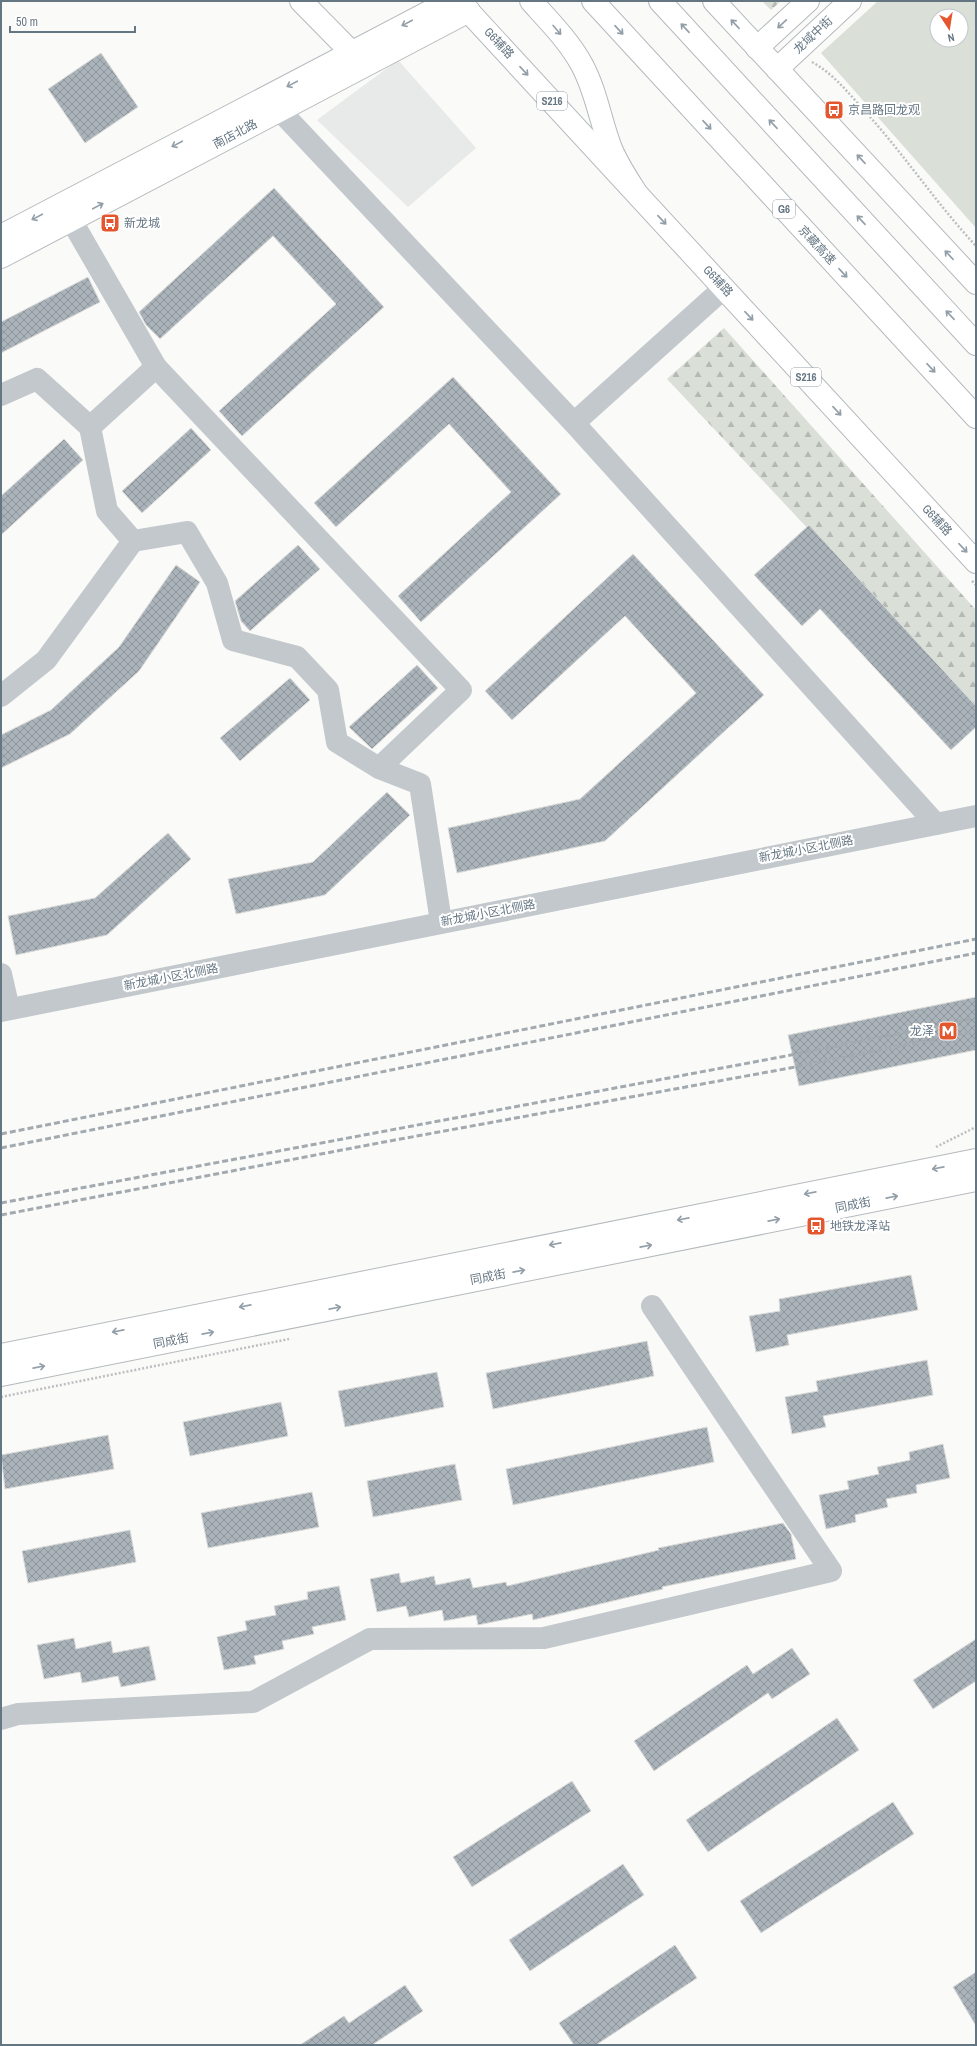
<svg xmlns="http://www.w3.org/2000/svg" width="977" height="2046" font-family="'Archivo Narrow','Noto Sans SC',sans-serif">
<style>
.built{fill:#e8e9e9}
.forest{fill:url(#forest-firs)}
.park{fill:#dadfd7;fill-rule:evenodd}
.building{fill:url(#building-cross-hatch);stroke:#dcdcda}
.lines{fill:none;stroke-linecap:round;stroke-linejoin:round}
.major-casing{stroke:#b5babe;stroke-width:24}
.highway-casing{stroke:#b4b9bd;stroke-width:24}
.path{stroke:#bbbfc2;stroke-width:2.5;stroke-dasharray:2 2;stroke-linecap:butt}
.minor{stroke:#c3c8cc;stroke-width:22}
.major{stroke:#fff;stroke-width:22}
.highway{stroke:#fff;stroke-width:22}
.rail{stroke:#a2aab0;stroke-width:3;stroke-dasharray:6 3;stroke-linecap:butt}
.oneway{stroke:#939fa8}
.labels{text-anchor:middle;stroke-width:4;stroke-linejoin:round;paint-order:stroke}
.shield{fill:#fff;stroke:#939fa8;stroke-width:1}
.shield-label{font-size:11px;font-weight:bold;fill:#657683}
.street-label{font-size:12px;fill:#657683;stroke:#fff}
.poi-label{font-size:12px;fill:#657683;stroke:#fff;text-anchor:start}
</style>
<defs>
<pattern id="forest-firs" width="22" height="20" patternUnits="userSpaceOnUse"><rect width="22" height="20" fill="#dadfd7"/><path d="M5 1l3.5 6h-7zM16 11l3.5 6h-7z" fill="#b4b9b4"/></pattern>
<pattern id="building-cross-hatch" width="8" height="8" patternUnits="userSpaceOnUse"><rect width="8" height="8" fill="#aab3b9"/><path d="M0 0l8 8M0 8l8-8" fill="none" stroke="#8e969c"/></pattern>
</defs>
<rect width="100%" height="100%" fill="#fafaf8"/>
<polygon class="built" points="398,60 476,148 408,207 317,120"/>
<g class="forest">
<polygon points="762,1 781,1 771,10"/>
<polygon points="724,328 976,610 976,707 667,379"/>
</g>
<path class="park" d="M878 1H976V228L821 53ZM937 16H961V40H937Z"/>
<g class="building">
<polygon points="101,53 138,107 85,143 48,89"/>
<polygon points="274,188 384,307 242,436 219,411 336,304 273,236 160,339 146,325 139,312"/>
<polygon points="88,277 100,302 1,353 1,322"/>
<polygon points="453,377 561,494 421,622 398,596 511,492 449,424 336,527 314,503"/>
<polygon points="191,428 211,450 142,513 122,491"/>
<polygon points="64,439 83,460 1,535 1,496"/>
<polygon points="809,525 976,706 976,727 951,750 820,609 802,626 754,575"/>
<polygon points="298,545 320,569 250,631 241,621 235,601"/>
<polygon points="633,554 764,695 605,841 457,873 448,828 580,799 696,693 625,616 512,720 485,691"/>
<polygon points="176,565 200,582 139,671 70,734 1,768 1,735 51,710 119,647"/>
<polygon points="417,665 438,688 372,749 349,727"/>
<polygon points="290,678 310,700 240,761 220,738"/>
<polygon points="387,792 410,815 325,895 236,914 228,879 313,862"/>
<polygon points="168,833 191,859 107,935 16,955 8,916 95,898"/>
<polygon points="976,997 976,1050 799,1086 788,1035"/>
<polygon points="911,1275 918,1310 787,1335 789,1345 756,1352 749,1316 780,1311 779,1299"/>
<polygon points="647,1341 654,1376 493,1409 486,1373"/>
<polygon points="927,1360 933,1395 823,1416 826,1427 792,1434 785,1397 818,1391 816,1381"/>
<polygon points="437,1372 444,1407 345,1427 338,1391"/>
<polygon points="281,1402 288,1436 190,1456 183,1422"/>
<polygon points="707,1427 714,1462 513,1505 506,1469"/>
<polygon points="108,1435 114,1469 5,1489 1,1455"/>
<polygon points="943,1444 950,1478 916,1485 917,1493 886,1499 888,1507 855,1515 856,1522 826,1529 819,1495 849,1489 847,1481 879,1474 877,1467 910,1460 909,1452"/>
<polygon points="455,1464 462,1500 373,1517 367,1481"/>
<polygon points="312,1492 319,1527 208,1548 201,1513"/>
<polygon points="783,1523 791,1534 796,1559 662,1587 663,1589 533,1620 532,1614 478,1625 476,1615 444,1621 442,1610 409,1617 406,1606 377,1612 370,1579 399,1573 401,1583 434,1576 436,1585 470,1578 473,1588 506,1582 507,1586 659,1550 658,1548"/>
<polygon points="130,1530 136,1562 28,1583 22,1551"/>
<polygon points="339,1586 346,1620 312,1627 314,1634 282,1641 284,1649 254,1656 256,1664 224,1670 217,1637 247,1630 245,1621 276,1615 274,1606 308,1599 307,1592"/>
<polygon points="74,1638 76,1649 111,1641 113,1653 149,1646 156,1680 121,1687 118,1676 82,1683 80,1672 44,1679 37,1645"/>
<polygon points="976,1639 976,1681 933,1709 913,1680"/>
<polygon points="792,1648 810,1674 772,1699 768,1693 654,1771 634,1741 747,1665 753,1674"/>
<polygon points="837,1718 859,1750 708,1852 686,1820"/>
<polygon points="572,1781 591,1811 472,1887 453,1857"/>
<polygon points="893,1802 914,1834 761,1933 740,1901"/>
<polygon points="623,1864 644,1895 530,1971 509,1940"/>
<polygon points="675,1945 697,1978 596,2045 574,2045 559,2023"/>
<polygon points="976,1972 976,2026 953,1987"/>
<polygon points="405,1985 423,2011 372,2045 300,2045 344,2016 349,2023"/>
</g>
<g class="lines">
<defs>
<g id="major">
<polyline points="301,1 361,62"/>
<polyline points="459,1 976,562"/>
<polyline points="714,1 976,283"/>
<polyline points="757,48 808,1"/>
<polyline points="777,69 850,1"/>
<polyline points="1,236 450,1"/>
<polyline points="1,257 469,11"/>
<polyline points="1,1355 976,1160"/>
<polyline points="1,1375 976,1180"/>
</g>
<g id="highway">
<path d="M531 1C549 21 569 41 582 65 596 91 600 119 610 146 616 162 626 177 635 191"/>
<polyline points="593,1 976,417"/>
<polyline points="660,1 976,344"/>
</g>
</defs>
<use href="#major" class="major-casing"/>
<use href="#highway" class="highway-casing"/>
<g class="path">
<path d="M812 62C832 73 846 90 861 107 902 151 935 202 976 246"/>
<polyline points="972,581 976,585"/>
<polyline points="936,1147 976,1127"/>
<polyline points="1,1397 289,1339"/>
</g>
<g class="minor">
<polyline points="268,98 574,423 936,824"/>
<polyline points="62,204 156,367"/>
<polyline points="1,395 37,379 90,427 107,511 133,541 187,532 217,583 233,640 297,657 328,690 337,742 379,768 461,690 156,367 90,427"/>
<polyline points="574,423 724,288"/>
<polyline points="1,696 46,660 133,541"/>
<polyline points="379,768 420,784 441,922"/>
<polyline points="1,974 9,1009"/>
<polyline points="1,1011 976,816"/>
<polyline points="1,1719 18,1714 253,1702 370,1639 544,1638 831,1571 652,1306"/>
</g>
<use href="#major" class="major"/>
<use href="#highway" class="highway"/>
<g class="rail">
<polyline points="1,1134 976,939"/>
<polyline points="1,1148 976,953"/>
<polyline points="1,1203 786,1056 976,1018"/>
<polyline points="1,1215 384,1142 790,1068 976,1031"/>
</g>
</g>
<defs><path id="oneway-shaft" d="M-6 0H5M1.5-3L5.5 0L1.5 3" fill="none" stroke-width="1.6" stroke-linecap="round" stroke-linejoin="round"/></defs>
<g class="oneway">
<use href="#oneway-shaft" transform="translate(407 23) rotate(152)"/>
<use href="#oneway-shaft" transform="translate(735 24) rotate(-133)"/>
<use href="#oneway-shaft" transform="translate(782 24) rotate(137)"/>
<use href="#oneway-shaft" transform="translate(685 28) rotate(-133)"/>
<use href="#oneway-shaft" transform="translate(557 30) rotate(49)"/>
<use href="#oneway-shaft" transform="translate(619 30) rotate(47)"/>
<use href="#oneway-shaft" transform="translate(524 71) rotate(47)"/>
<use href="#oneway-shaft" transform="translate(292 84) rotate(152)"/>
<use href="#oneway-shaft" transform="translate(773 124) rotate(-133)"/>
<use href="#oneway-shaft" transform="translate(707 125) rotate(47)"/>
<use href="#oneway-shaft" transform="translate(177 144) rotate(152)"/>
<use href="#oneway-shaft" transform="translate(861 159) rotate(-133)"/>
<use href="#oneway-shaft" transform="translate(98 206) rotate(-28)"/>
<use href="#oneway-shaft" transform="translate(37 217) rotate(152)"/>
<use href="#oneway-shaft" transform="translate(662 220) rotate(47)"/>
<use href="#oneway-shaft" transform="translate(861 220) rotate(-133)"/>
<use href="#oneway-shaft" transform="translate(949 255) rotate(-133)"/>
<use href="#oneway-shaft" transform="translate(843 273) rotate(47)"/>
<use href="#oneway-shaft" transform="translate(950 315) rotate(-133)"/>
<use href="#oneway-shaft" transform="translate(749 316) rotate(47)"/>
<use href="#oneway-shaft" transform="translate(931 368) rotate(47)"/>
<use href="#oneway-shaft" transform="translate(837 411) rotate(47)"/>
<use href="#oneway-shaft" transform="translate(963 548) rotate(47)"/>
<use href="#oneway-shaft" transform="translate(938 1168) rotate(169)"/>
<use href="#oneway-shaft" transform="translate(810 1193) rotate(169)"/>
<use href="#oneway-shaft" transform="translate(892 1197) rotate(-11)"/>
<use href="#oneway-shaft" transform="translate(683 1219) rotate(169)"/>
<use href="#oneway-shaft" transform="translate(774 1220) rotate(-11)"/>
<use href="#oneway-shaft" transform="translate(555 1244) rotate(169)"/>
<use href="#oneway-shaft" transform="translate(646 1246) rotate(-11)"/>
<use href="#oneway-shaft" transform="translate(519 1271) rotate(-11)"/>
<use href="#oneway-shaft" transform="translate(245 1306) rotate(169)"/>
<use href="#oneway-shaft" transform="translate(335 1308) rotate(-11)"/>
<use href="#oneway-shaft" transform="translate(118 1331) rotate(169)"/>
<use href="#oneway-shaft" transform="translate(208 1333) rotate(-11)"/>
<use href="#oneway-shaft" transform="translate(39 1367) rotate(-11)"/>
</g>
<defs>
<symbol id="bus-square" viewBox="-11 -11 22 22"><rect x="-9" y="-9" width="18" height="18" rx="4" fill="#e4572e" stroke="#fff"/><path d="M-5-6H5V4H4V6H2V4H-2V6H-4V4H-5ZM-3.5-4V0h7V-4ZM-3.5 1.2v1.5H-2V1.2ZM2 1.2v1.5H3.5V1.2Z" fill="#fff"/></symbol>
<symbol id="metro-square" viewBox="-11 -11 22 22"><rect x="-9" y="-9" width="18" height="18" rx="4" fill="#e4572e" stroke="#fff"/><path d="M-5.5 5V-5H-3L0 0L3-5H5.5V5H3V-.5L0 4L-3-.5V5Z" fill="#fff"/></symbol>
</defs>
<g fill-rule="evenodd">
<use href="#bus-square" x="823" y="99" width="22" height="22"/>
<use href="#bus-square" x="99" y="212" width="22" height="22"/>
<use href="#metro-square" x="937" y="1020" width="22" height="22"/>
<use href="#bus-square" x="805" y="1215" width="22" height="22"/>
</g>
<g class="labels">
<g class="shield">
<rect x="537" y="92" width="30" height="18" rx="3"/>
<rect x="773" y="200" width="22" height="18" rx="3"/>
<rect x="791" y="368" width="30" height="18" rx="3"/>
</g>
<g class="shield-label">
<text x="552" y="105">S216</text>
<text x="784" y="213">G6</text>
<text x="806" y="381">S216</text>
</g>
<g class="street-label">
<text transform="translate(813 35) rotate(-43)" y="4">龙域中街</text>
<text transform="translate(499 43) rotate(47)" y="4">G6辅路</text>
<text transform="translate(235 134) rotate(-28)" y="4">南店北路</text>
<text transform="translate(817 245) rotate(47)" y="4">京藏高速</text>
<text transform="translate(718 281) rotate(47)" y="4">G6辅路</text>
<text transform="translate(937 520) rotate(47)" y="4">G6辅路</text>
<text transform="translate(806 849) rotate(-11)" y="4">新龙城小区北侧路</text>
<text transform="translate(488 913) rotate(-11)" y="4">新龙城小区北侧路</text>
<text transform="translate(171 977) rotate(-11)" y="4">新龙城小区北侧路</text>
<text transform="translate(853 1205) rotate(-11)" y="4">同成街</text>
<text transform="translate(488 1277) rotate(-11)" y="4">同成街</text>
<text transform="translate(171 1341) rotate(-11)" y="4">同成街</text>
</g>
<g class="poi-label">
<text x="848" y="114">京昌路回龙观</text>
<text x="124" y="227">新龙城</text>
<text x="934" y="1035" text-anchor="end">龙泽</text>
<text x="830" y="1230">地铁龙泽站</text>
</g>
</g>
<rect width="977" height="2046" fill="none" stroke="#657683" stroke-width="4"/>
<g transform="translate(949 28) rotate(168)"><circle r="19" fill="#ffffff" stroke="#c1c8cd"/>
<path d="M0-3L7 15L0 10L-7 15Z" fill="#e4572e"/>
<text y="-6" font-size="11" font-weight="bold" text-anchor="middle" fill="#657683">N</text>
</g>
<path d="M10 26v6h125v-6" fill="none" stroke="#657683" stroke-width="2"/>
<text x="16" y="26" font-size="12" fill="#657683" stroke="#ffffff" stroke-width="3" paint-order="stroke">50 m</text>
</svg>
